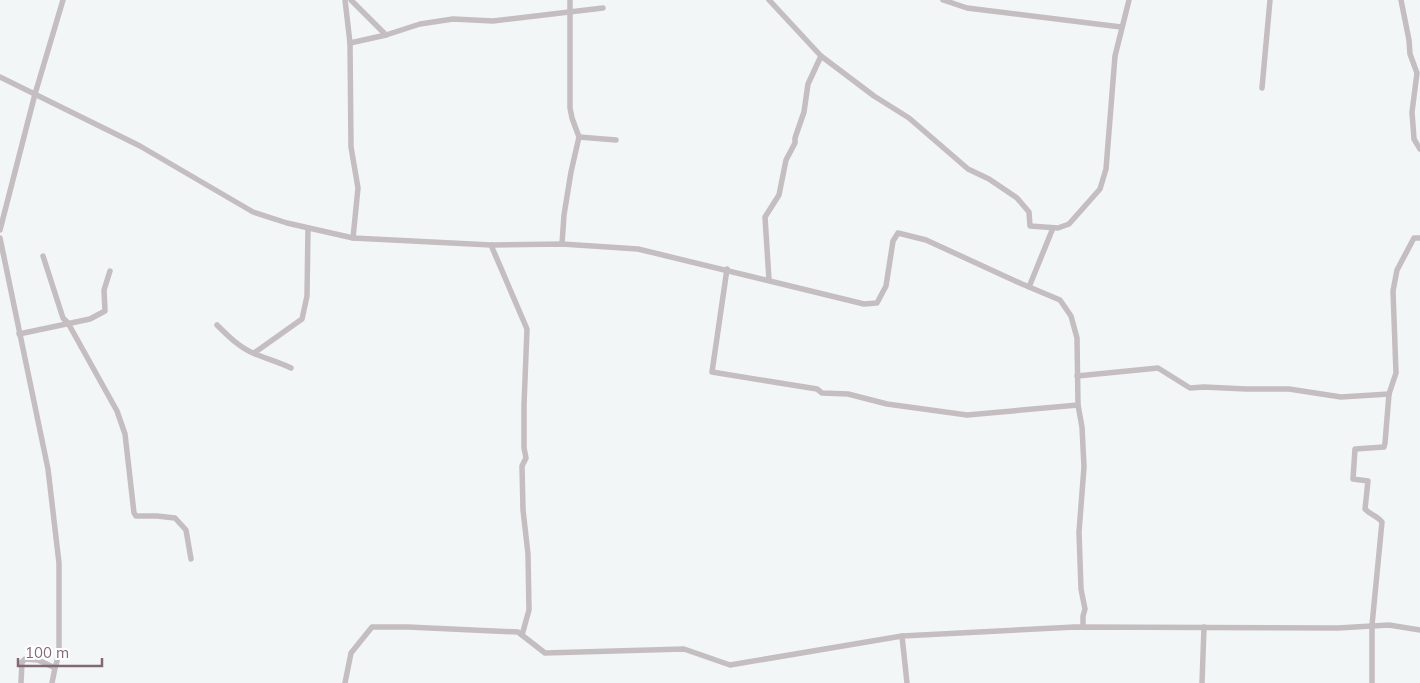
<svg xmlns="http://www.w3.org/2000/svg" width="1420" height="683" font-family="Mulish,sans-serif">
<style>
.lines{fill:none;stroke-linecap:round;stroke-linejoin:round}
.street{stroke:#c5bec1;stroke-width:5.5}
</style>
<rect width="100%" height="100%" fill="#f3f6f6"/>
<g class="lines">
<g class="street">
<polyline points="345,0 350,43 351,147 358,188 353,238"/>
<polyline points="351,0 386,35"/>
<polyline points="943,0 967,8 1121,27"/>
<polyline points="1401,0 1409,40 1410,54 1417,73 1412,112 1414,139 1420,149"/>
<polyline points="350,43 386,35 420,24 453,19 493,21 603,8"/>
<polyline points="821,56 874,96 909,118 968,169 989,179 1017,198 1029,212 1030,226 1058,228 1069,224 1100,189 1106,169 1115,56 1129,0"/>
<polyline points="0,77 140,146 253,212 287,223 353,238 491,245 562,244 638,249 864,304 877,303 886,286 893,241 898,233 926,240 1022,284 1060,300 1071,316 1077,338 1078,405 1082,427 1084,467 1079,532 1081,589 1085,609 1083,616 1083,627"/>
<polyline points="1262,88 1270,0"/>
<polyline points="579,137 616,140"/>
<polyline points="0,230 35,94 63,0"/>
<polyline points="0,238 48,469 59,563 59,654 55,668 38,660 25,659 22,662 21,683"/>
<polyline points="562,244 564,215 571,172 579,137 572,118 570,108 570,0"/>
<polyline points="491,245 527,329 524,405 524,448 526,458 522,466 523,510 528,554 529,610 522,635"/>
<polyline points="43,256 63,318 68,323 117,411 125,434 134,513 136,516 157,516 175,518 186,530 191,559"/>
<polyline points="727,269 712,372 817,389 822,393 848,394 887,404 967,415 1078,405"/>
<polyline points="769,280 765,217 779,195 786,160 795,143 795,138 804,112 808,84 821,56 769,0"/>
<polyline points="1029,287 1053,228"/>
<path d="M217 325C228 336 240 348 255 354 267 359 279 362 291 368"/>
<polyline points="19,334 90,319 105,311 104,290 110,271"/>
<polyline points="254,353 302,319 307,296 308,228"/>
<polyline points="1077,376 1158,368 1190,388 1204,387 1246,389 1289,389 1341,397 1389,394"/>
<polyline points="902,636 907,683"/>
<polyline points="52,683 55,668"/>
<polyline points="345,683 351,653 372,627 408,627 518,632 545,653 684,649 730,665 902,636 1075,627 1338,628 1389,625 1420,630"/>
<polyline points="1202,683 1204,627"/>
<path d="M1372 683V625L1382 522C1377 515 1370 515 1365 509L1368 481 1353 479 1355 449 1384 447 1385 443 1389 394 1396 373 1393 291 1397 270 1414 238H1420"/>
</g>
</g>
<path d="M18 658v8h84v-8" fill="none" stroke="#826873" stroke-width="2.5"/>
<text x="25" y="658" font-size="15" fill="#826873" stroke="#ffffff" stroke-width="4" paint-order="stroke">100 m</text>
</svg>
